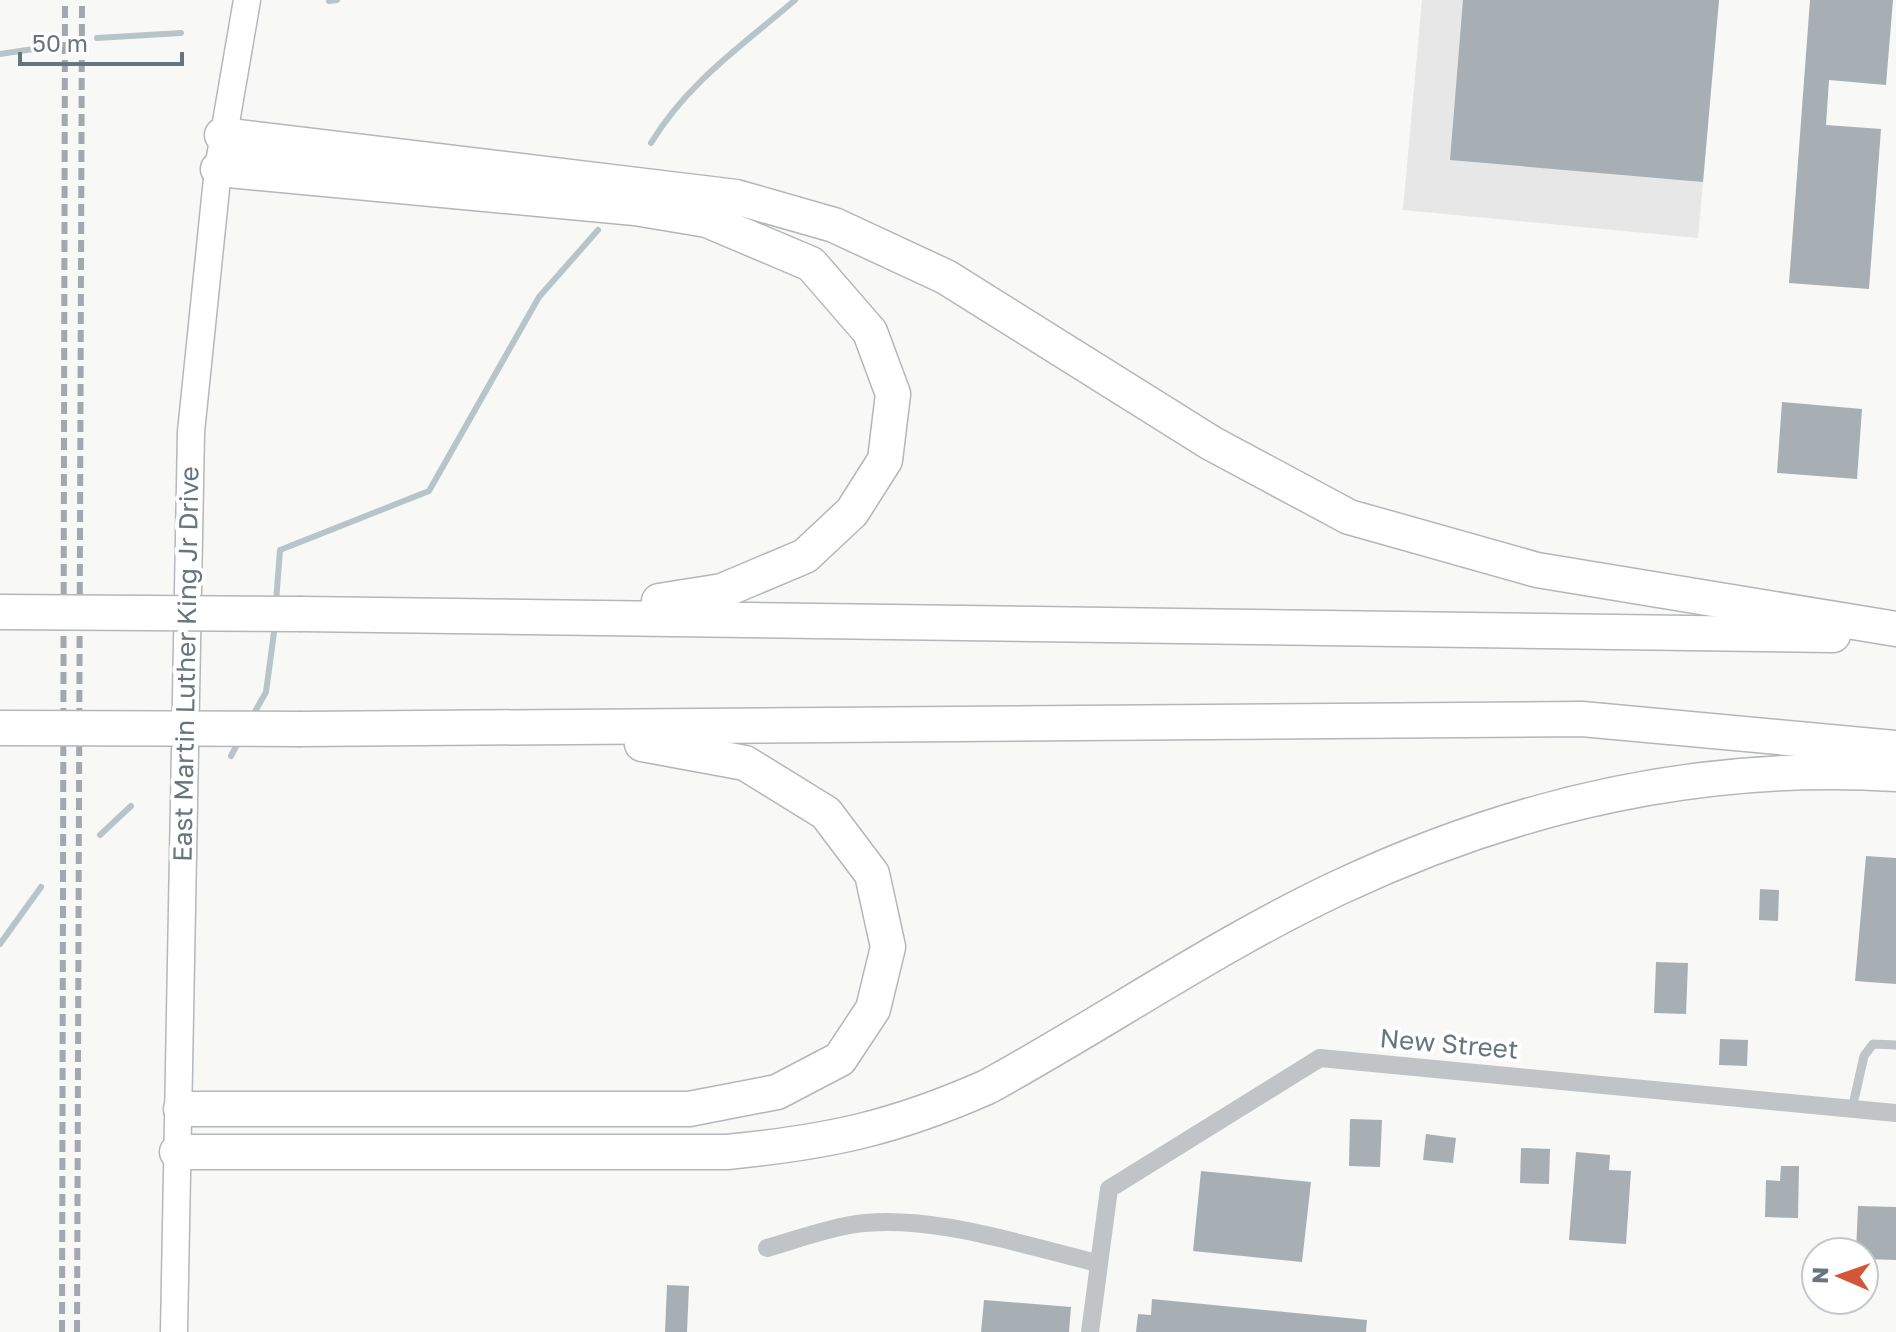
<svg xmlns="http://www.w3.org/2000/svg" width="1896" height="1332" font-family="'Golos Text',sans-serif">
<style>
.built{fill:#e6e7e6}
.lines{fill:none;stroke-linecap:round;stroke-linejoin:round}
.stream{stroke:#b8c4c7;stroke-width:6}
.building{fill:#a8afb4}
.secondary-casing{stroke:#b2b8bc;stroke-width:29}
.motorway-casing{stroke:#b3b7ba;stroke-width:37}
.service{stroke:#c0c4c7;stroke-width:9}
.minor{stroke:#c0c4c7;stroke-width:18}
.secondary{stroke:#fff;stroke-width:26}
.motorway{stroke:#fff;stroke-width:34}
.rail{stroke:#a2a8ad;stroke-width:6;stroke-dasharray:12 6;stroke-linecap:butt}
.motorway-bridge-casing{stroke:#b3b7ba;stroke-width:37;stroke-linecap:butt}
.motorway-bridge{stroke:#fff;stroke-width:34}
.labels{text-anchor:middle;stroke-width:8;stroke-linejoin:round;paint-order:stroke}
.street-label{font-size:26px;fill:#66757e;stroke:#fff}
</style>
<rect width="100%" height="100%" fill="#f8f8f6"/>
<polygon class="built" points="1422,0 1719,0 1698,238 1403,210"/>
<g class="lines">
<g class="stream">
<polyline points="329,1 337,0"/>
<polyline points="97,38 181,33"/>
<polyline points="0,54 40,48"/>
<path d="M651 143C688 82 743 45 795 0"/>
<polyline points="276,602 280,550 429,491 539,297 598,230"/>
<polyline points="252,717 266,692 275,625"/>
<polyline points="231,756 239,741"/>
<polyline points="100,835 131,806"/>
<polyline points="0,944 41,887"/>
</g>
</g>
<g class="building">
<polygon points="1463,0 1719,0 1703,182 1450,160"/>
<polygon points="1810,0 1893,0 1886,85 1829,80 1826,125 1881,129 1869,289 1789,283"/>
<polygon points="1782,402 1862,409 1857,479 1777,473"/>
<polygon points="1866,856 1896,858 1896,984 1855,981"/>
<polygon points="1760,889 1779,890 1778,921 1759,920"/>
<polygon points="1656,962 1688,963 1686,1014 1654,1013"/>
<polygon points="1720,1039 1748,1040 1747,1066 1719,1065"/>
<polygon points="1350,1119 1382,1120 1380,1167 1349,1166"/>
<polygon points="1426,1134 1456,1138 1453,1163 1423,1160"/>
<polygon points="1521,1148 1550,1149 1549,1184 1520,1183"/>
<polygon points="1576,1152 1610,1155 1609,1170 1631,1171 1626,1244 1569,1240"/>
<polygon points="1781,1166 1799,1166 1798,1218 1765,1217 1766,1180 1780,1181"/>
<polygon points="1201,1171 1311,1182 1302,1262 1193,1251"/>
<polygon points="1858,1206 1896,1207 1896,1260 1864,1259 1864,1252 1856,1252"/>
<polygon points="667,1285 689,1286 687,1332 665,1332"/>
<polygon points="1152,1299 1367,1320 1366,1332 1136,1332 1138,1314 1151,1315"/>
<polygon points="984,1300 1071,1307 1069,1332 981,1332"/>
</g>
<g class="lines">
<defs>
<polyline id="secondary" points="174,1332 191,432 218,169 247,0"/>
<g id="motorway">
<polyline points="222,135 736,197 834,225 946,277 1211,443 1349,517 1537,570 1896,629"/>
<polyline points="218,169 635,208 707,220 811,264 870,332 893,394 885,460 852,512 805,556 722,591 659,601"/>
<polyline points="302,614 1833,635"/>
<polyline points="301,729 1582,719 1896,748"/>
<polyline points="181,1109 689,1109 777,1092 840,1059 873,1009 888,947 872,874 826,813 745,763 642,744"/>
<path d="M177 1152H727C829 1142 894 1128 987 1087 1104 1023 1220 943 1340 887 1515 805 1702 762 1896 774"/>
</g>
</defs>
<use href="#secondary" class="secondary-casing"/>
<use href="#motorway" class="motorway-casing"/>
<polyline class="service" points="1852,1109 1864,1056 1873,1044 1896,1045"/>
<g class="minor">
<path d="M767 1248C795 1240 822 1230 850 1225 926 1212 1023 1245 1097 1263"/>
<polyline points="1090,1332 1109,1189 1320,1058 1896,1113"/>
</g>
<use href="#secondary" class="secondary"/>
<use href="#motorway" class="motorway"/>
<g class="rail">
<polyline points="62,1332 65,0"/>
<polyline points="77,1332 82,0"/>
</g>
<defs>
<g id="motorway-bridge">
<polyline points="0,612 302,614"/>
<polyline points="0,728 301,729"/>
</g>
</defs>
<use href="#motorway-bridge" class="motorway-bridge-casing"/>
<use href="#motorway-bridge" class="motorway-bridge"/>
</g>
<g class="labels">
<g class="street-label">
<text transform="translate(186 664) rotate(-89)" y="9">East Martin Luther King Jr Drive</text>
<text transform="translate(1449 1044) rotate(5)" y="9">New Street</text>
</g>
</g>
<g transform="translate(1840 1276) rotate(272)"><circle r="38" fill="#ffffff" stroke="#c2c8cb" stroke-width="2"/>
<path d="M0-6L14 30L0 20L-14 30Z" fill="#d55539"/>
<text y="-12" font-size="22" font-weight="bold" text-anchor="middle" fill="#66757e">N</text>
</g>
<path d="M20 52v12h162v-12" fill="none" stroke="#66757e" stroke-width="4"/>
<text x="32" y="52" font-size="24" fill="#66757e" stroke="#ffffff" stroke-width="6" paint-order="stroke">50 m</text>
</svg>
